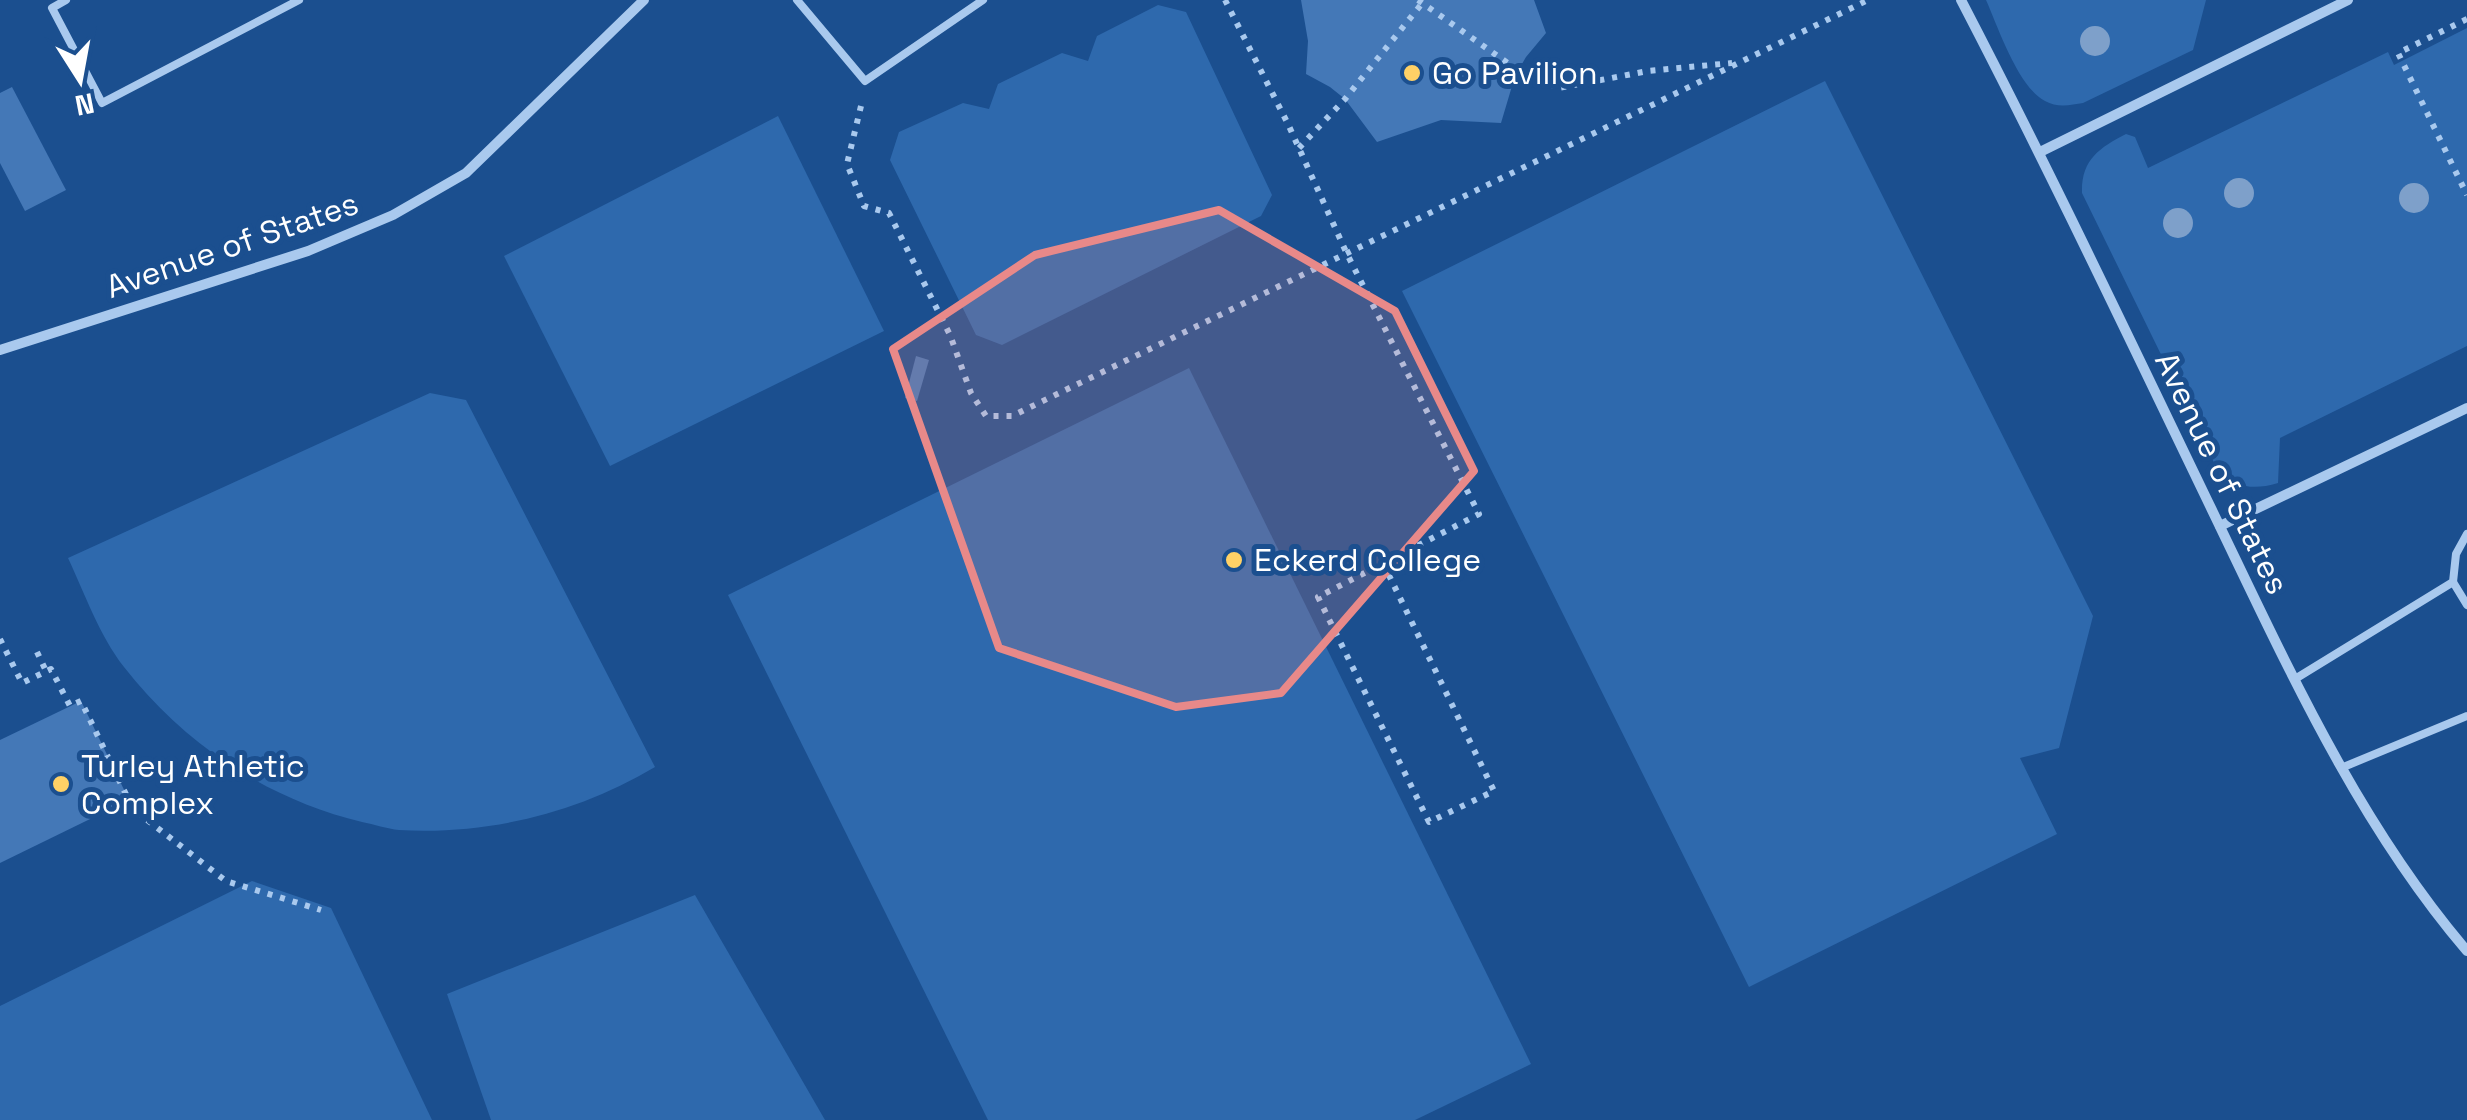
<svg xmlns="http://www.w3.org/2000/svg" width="2467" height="1120" font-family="'Space Grotesk',sans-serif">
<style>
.green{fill:#2e69ad}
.building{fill:#4478b7}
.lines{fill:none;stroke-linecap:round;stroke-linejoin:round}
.path{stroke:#a9c9ee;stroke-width:6;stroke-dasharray:5 8;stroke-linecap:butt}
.service{stroke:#a9c9ee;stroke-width:8}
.minor{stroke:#a9c9ee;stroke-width:10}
.tree{fill:#7ea0ca}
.marked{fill:#e88989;fill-opacity:0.2;stroke:#e88989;stroke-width:8;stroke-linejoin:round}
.poi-dot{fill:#ffd166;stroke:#1b4f8f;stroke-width:4}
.labels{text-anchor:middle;stroke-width:10;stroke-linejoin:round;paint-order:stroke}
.poi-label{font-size:32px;fill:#fff;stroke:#1b4f8f;text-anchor:start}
.street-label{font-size:32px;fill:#fff;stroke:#1b4f8f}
</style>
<rect width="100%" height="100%" fill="#1b4f8f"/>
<g class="green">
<path d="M1986 0H2206L2193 50 2083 103C2071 105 2057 108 2045 101 2018 87 1998 27 1986 0Z"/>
<polygon points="1158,5 1186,12 1272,195 1261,216 1002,345 976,335 890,160 899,132 963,103 989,109 998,84 1062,53 1088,61 1097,36"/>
<path d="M2467 28V346L2280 438 2278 483C2254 490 2239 488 2219 473L2082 193C2081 160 2099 148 2126 134L2135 137 2148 168 2388 52 2394 65Z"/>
<polygon points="1825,81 2093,616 2059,748 2020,758 2057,834 1749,987 1402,291"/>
<polygon points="778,116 884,331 610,466 504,256"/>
<polygon points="1189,368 1531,1064 1415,1120 988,1120 728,595"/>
<path d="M430 393 466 400 655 767C578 813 489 835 399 830 387 829 374 824 362 822 267 799 184 744 124 667 99 635 85 594 68 558Z"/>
<polygon points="252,881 331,908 432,1120 0,1120 0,1006"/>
<polygon points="695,895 825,1120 491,1120 447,994"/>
</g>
<g class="building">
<polygon points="1301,0 1534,0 1546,33 1526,57 1515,76 1501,123 1441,120 1377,142 1345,99 1330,87 1306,74 1308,41"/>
<polygon points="12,87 66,190 25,211 0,163 0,93"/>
<polygon points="916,356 929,360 917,401 905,398"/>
<polygon points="81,701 129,800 0,863 0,740"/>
</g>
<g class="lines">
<g class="path">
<polyline points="1225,0 1288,124 1347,254 1479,514 1318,597 1429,822 1494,791 1383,563"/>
<polyline points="1418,0 1519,71 1559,88 1648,71 1732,63"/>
<polyline points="2467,19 2398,53 2467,195"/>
<polyline points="861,106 847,164 864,206 889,213 950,335 971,393 986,416 1012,416 1868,0"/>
<polyline points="1299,148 1345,99 1424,1"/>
<polyline points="0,639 22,683 51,669 70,706 81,701 133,809 226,881 321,910"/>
<polyline points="37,652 46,671"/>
</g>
<g class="service">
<polyline points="66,0 52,8 102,103 299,0"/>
<polyline points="797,0 865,81 983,0"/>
<polyline points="2453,582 2467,605"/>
<polyline points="2295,679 2453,582 2456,554 2467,534"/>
<polyline points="2341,768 2467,716"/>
</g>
<g class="minor">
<path d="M1961 0C2048 167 2129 338 2211 508 2285 661 2356 821 2467 951"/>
<polyline points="2040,152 2348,0"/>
<polyline points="0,350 308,251 393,215 466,173 644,0"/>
<polyline points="2220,526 2467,408"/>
</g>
</g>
<g class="tree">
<circle cx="2095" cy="41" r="15"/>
<circle cx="2239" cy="193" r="15"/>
<circle cx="2414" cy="198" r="15"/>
<circle cx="2178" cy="223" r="15"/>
</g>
<path class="marked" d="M1219 210 1395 311 1474 471 1281 693 1176 707 999 648 893 349 1035 255Z"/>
<g class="poi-dot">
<circle cx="1412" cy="73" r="10"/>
<circle cx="1234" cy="560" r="10"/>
<circle cx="61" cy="784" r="10"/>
</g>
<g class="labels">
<g class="poi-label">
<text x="1432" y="84">Go Pavilion</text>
<text x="1254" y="571">Eckerd College</text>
<text x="81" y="777">Turley Athletic<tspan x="81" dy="37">Complex</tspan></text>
</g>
<g class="street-label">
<text transform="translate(232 245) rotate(-19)" y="11">Avenue of States</text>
<text transform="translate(2222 473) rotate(64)" y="11">Avenue of States</text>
</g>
</g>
<g transform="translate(80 80) rotate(169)" stroke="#1b4f8f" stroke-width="8" paint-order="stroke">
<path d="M0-8L18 38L0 25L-18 38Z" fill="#ffffff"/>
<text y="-15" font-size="28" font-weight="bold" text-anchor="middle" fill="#ffffff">N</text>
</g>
</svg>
